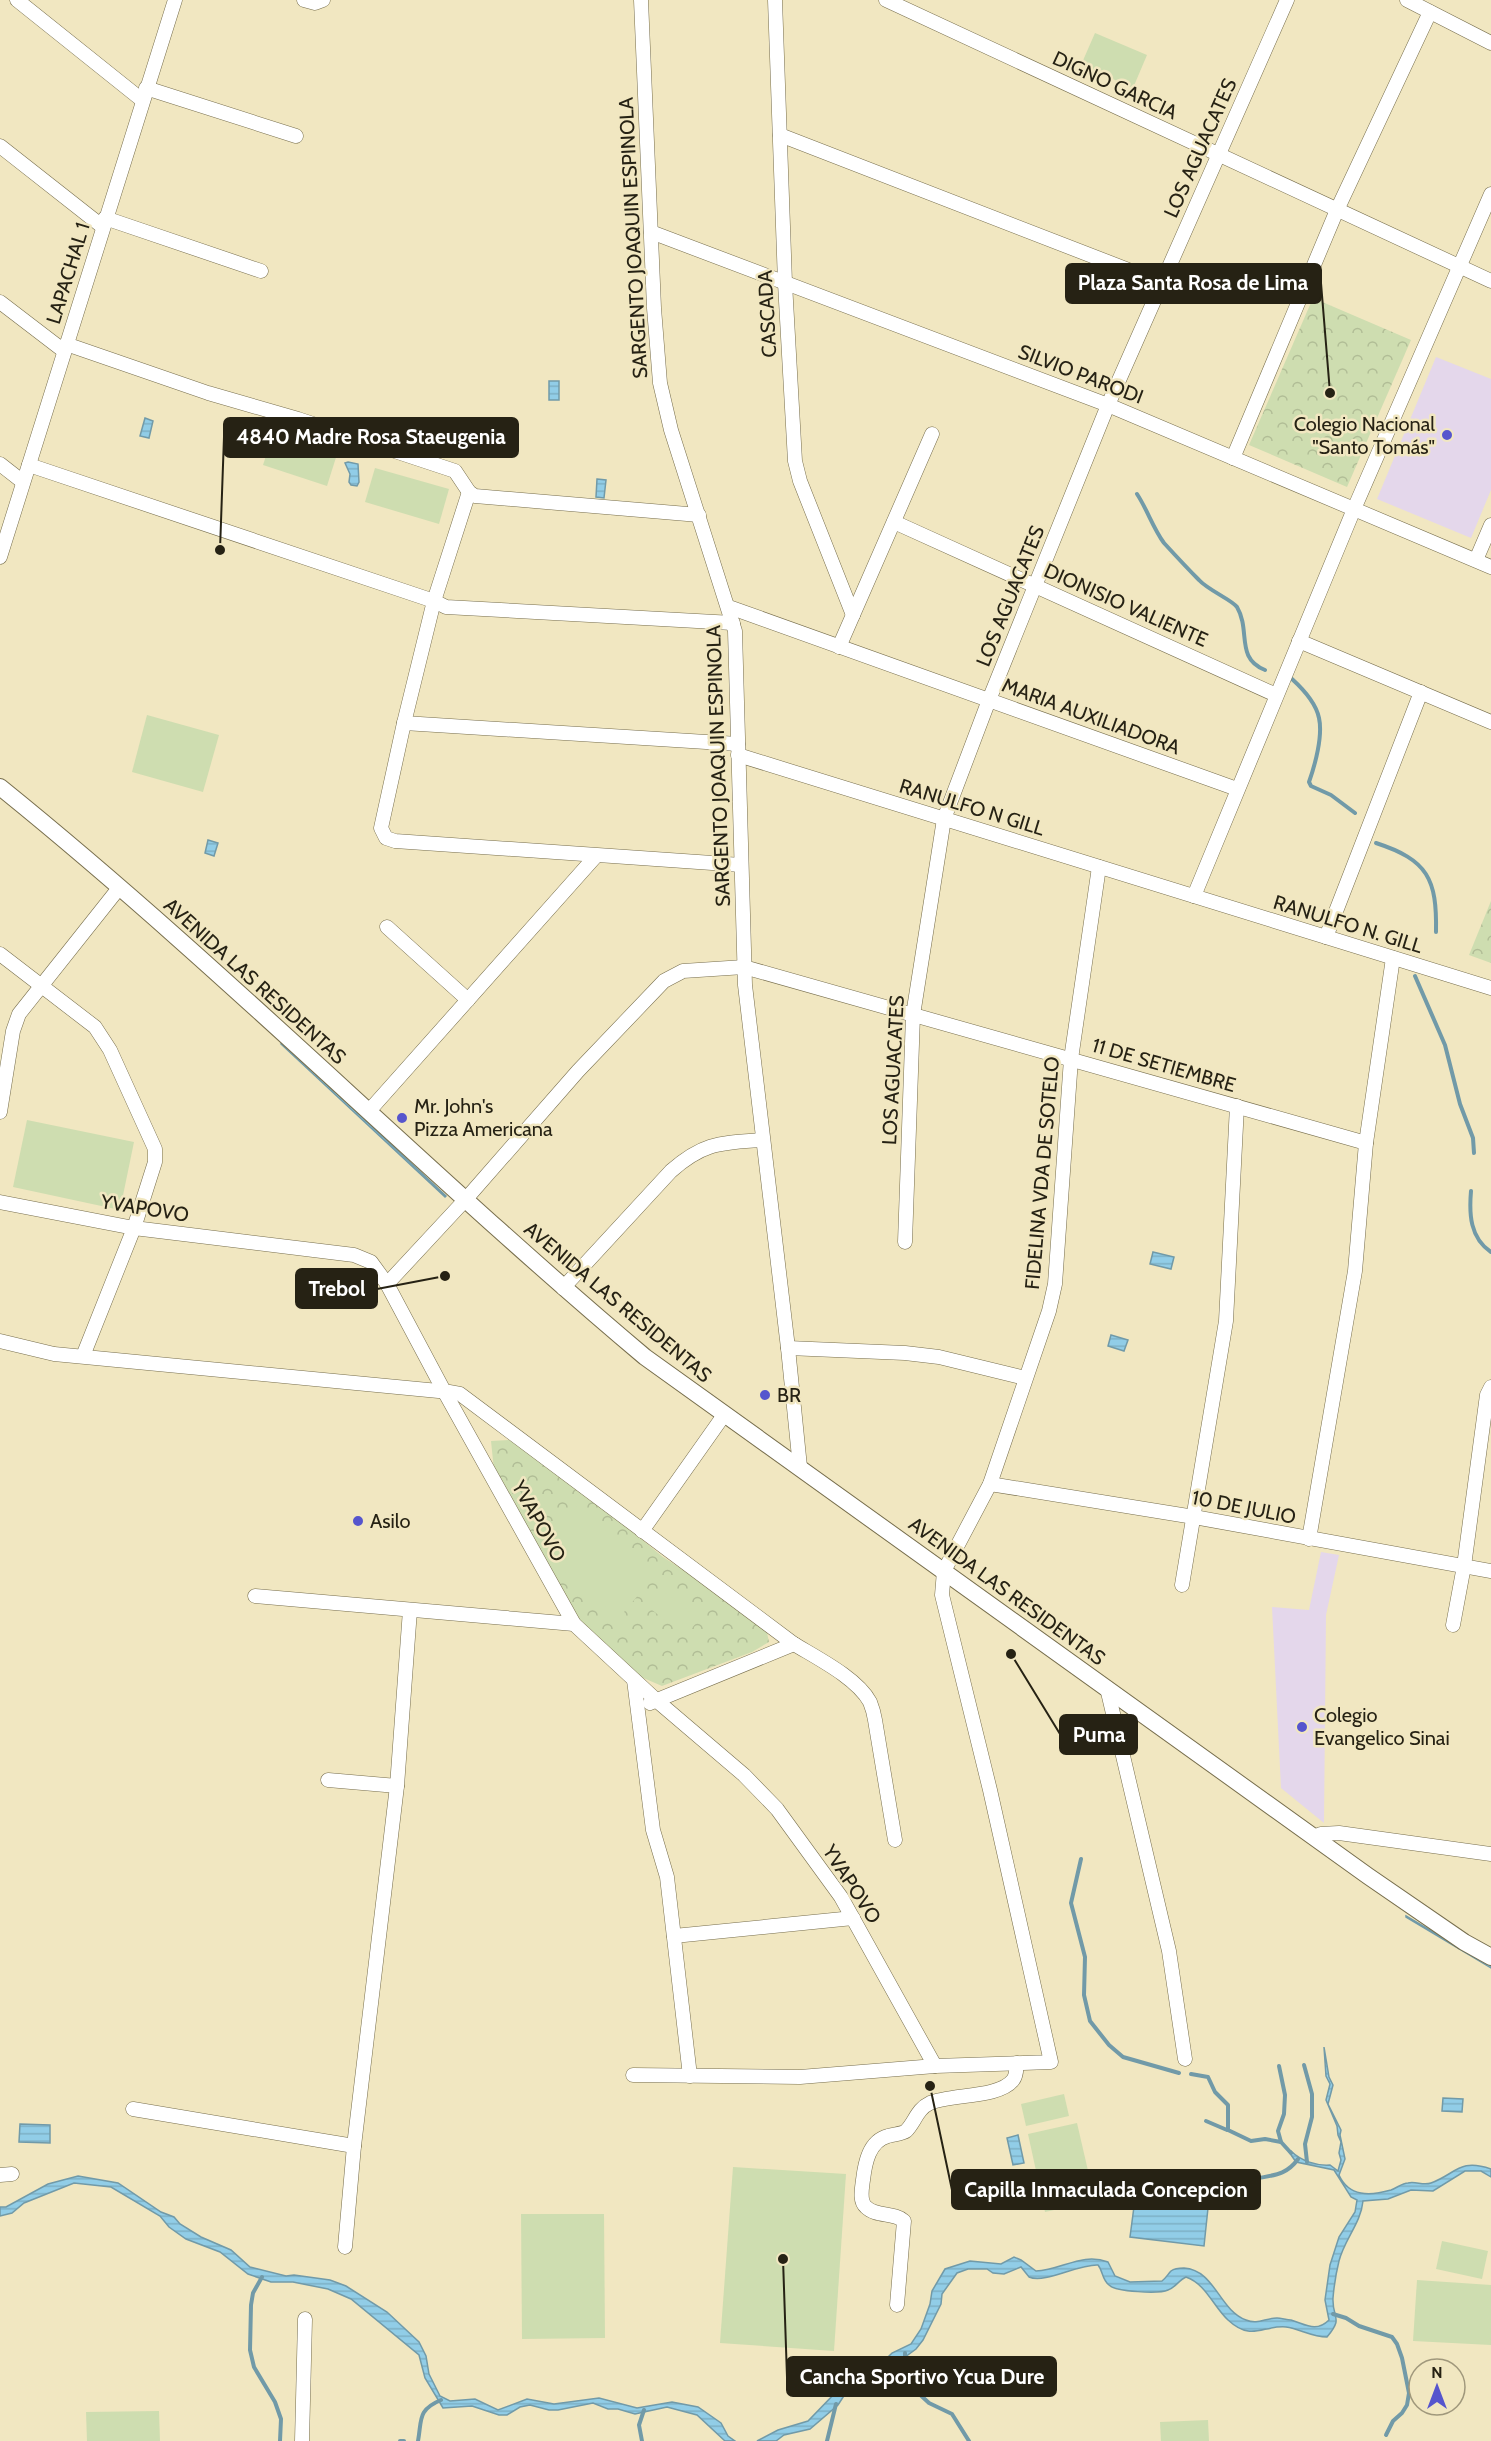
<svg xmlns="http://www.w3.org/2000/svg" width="1491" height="2441" font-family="Cabin,sans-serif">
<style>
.education{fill:#e4d7eb}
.park{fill:url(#park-crowns)}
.pitch{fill:#ceddb0}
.water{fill:url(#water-rules);stroke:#719aa8;stroke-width:1.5}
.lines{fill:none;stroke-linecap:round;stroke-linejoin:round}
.stream{stroke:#719aa8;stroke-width:4}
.minor-casing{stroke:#776e4d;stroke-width:15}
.major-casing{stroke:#776e4d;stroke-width:18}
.minor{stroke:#fff;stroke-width:14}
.major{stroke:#fff;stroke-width:16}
.poi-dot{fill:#5655cd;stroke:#f1e7c1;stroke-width:2}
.labels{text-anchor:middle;stroke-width:5;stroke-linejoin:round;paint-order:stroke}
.street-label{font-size:20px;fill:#262214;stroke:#f1e7c1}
.poi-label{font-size:20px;fill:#262214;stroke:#f1e7c1;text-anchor:start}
.leader{fill:none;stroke:#262214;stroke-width:2}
.callout-dot{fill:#262214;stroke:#f1e7c1;stroke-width:2}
.callout{fill:#262214;stroke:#262214;stroke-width:2}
.callout-label{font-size:21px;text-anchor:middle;font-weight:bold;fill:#fff}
</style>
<defs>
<pattern id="park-crowns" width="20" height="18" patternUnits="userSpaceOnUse" patternTransform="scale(1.5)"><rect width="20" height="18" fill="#ceddb0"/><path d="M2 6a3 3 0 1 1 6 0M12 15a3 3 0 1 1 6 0" fill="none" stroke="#b1bd96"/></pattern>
<pattern id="water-rules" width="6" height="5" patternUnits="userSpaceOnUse" patternTransform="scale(1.5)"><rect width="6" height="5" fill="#91cde7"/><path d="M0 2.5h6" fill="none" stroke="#7db0c5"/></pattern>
</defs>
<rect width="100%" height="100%" fill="#f1e7c1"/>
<g class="education">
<polygon points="1436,357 1491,379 1491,490 1471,538 1377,499"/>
<polygon points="1321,1552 1339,1555 1326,1615 1324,1823 1281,1788 1272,1607 1309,1610"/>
</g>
<g class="park">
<polygon points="1313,298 1411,340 1347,487 1249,445"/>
<polygon points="1491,901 1491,963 1469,955"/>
<polygon points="509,1440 563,1474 663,1557 765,1623 769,1642 752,1652 662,1686 634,1674 579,1619 495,1480 491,1441"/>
</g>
<g class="pitch">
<polygon points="1095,33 1147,55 1133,88 1081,65"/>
<polygon points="274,431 338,451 327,486 263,465"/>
<polygon points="375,468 449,489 439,524 365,502"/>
<polygon points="147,715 219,735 203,792 132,772"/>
<polygon points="27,1120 134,1142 120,1210 13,1187"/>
<polygon points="577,1506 656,1574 619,1618 539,1550"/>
<polygon points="662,1590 699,1619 686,1636 648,1607"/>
<polygon points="1064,2094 1069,2116 1026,2126 1021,2104"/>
<polygon points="1077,2123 1095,2201 1045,2212 1028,2134"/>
<polygon points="733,2167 846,2174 834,2351 720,2343"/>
<polygon points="521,2214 604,2214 605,2338 522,2339"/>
<polygon points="1442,2241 1488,2251 1482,2279 1436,2269"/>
<polygon points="1417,2280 1491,2285 1491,2345 1413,2341"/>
<polygon points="159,2411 160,2441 87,2441 86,2412"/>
<polygon points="1208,2420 1209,2441 1161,2441 1160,2422"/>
</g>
<g class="water">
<rect x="549" y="381" width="10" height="19"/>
<polygon points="145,418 153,421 149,438 140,436"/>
<polygon points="348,462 358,464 359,482 357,486 351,485 349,482 350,474 345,463"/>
<polygon points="597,479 606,480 604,498 596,497"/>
<polygon points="208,840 218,843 214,856 205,853"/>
<polygon points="283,1043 446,1196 445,1197 281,1044"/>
<polygon points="1153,1252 1174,1257 1171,1269 1150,1264"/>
<polygon points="1111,1335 1128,1340 1124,1351 1108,1346"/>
<polygon points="1406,1916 1491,1966 1491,1968 1406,1917"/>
<path d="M1324 2047 1329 2077 1333 2085 1328 2104 1341 2130 1340 2135 1345 2159 1339 2175C1349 2197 1370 2196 1391 2190 1397 2188 1402 2183 1408 2183 1416 2181 1423 2186 1431 2183 1456 2174 1459 2158 1491 2169V2177L1481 2171H1465L1433 2191 1411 2190 1388 2199 1363 2201C1361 2223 1344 2240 1339 2261 1336 2273 1334 2286 1333 2298 1332 2319 1344 2317 1327 2337 1312 2337 1300 2329 1286 2327 1262 2325 1252 2342 1228 2320 1213 2306 1206 2284 1186 2277 1179 2280 1175 2288 1168 2290 1159 2294 1116 2292 1109 2285 1102 2280 1103 2271 1098 2265 1078 2264 1045 2284 1029 2277L1021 2267 1004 2274 993 2273 987 2269H968L957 2273 942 2294 941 2304 923 2340 916 2349 893 2366 891 2379 880 2385 849 2388 838 2405 810 2429 784 2435 776 2441H757L778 2430 808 2421 841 2387 859 2380 879 2377 885 2360 892 2353 911 2344 921 2329 930 2304 932 2291 945 2269 970 2261 1001 2264 1014 2257 1021 2260 1036 2271C1062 2270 1082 2252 1108 2262L1115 2276 1130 2282 1162 2281C1166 2278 1168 2274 1171 2271 1175 2268 1180 2268 1184 2268 1215 2270 1219 2310 1246 2320 1258 2325 1265 2318 1277 2318 1281 2318 1287 2320 1291 2320 1305 2324 1316 2333 1329 2320L1325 2300 1330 2265 1339 2237 1355 2212 1357 2200 1351 2197 1334 2170 1296 2162 1289 2152 1291 2151C1301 2161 1317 2166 1330 2165L1338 2171 1341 2160 1339 2153 1341 2142 1338 2135 1337 2126 1326 2100 1330 2084 1326 2076Z"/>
<polygon points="1443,2098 1463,2099 1462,2112 1442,2111"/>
<polygon points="20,2124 50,2125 50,2143 19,2142"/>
<polygon points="1018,2135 1024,2163 1013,2165 1007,2138"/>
<polygon points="78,2176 118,2183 161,2212 174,2217 180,2224 201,2237 231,2250 250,2267 286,2276 294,2275 330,2280 346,2286 387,2312 419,2342 426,2356 429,2374 440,2396 450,2401 475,2399 498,2410 527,2399 554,2404 599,2398 637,2408 672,2402 698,2407 721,2423 728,2436 735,2441 725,2441 697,2415 667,2407 635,2414 618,2409 608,2409 593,2403 558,2410 549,2410 530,2405 520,2407 507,2415 499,2415 472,2406 443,2408 425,2378 419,2355 351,2299 328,2289 293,2282 271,2282 248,2274 220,2252 186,2239 169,2227 160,2216 111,2187 74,2183 24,2203 12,2213 0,2216 0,2207 6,2207 48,2184"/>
<polygon points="1135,2199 1208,2208 1204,2246 1130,2237"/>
</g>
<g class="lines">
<g class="stream">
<path d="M1137 494C1147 509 1153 528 1164 543 1175 555 1188 569 1199 580 1208 590 1232 600 1237 607 1251 631 1235 658 1265 670"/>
<path d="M1292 679C1303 689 1316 703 1319 718 1323 736 1315 765 1309 782L1311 786 1331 795 1355 813"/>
<path d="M1376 843C1428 860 1437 879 1436 932"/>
<polyline points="1415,976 1445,1045 1460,1104 1473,1138 1474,1153"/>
<path d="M1471 1191C1469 1214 1470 1238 1491 1252"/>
<polyline points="1081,1859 1071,1903 1085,1957 1084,1995 1090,2021 1109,2045 1123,2057 1179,2073"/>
<polyline points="1304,2065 1312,2094 1312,2117 1305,2144 1307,2162"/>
<polyline points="1279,2066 1285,2095 1284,2114 1278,2131 1281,2142"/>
<polyline points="1191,2074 1208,2077 1215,2092 1228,2105 1228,2130 1251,2141 1265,2139 1281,2142 1291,2153"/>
<polyline points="1206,2121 1227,2130"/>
<path d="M1254 2179C1272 2175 1286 2176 1298 2159"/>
<polyline points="262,2277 253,2293 251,2305 250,2350 254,2367 275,2402 281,2419 280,2441"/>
<polyline points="1333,2314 1346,2318 1359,2326 1392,2337 1397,2344 1402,2358 1409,2393 1407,2405 1402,2413 1393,2421 1386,2435"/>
<polyline points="905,2353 905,2370 915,2390 929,2403 952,2414 969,2441"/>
<polyline points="400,2441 404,2441"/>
<path d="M418 2441C422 2420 417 2410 441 2400"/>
<polyline points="642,2441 639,2425 644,2410"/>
<polyline points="827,2441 836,2404"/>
</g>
<defs>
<g id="minor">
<polyline points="17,0 142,100"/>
<polyline points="304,0 315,3 323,0"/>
<polyline points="641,0 654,308 660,383 671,430 735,631 745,985 788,1348 800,1467"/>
<polyline points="775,0 785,283 795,461 800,481 853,615"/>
<polyline points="886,0 1491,281"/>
<polyline points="1407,0 1491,43"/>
<polyline points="146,88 296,136"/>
<polyline points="780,135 1162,283"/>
<polyline points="0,146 103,227"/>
<polyline points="105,218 261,271"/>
<polyline points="651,232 1108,405 1491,567"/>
<polyline points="0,302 64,351"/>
<polyline points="66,344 208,393 298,419 455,471 469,492 475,496 699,515"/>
<polyline points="1233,458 1337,210 1430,12"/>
<polyline points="0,464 23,482"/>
<polyline points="29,465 434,601 446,607 733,623"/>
<polyline points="469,492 434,601 404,723 381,828 386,838 395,841 741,865"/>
<polyline points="894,522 1276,695"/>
<polyline points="0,557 175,0"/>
<polyline points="1476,560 1491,525"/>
<polyline points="729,607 1237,789"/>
<polyline points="1299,641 1491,722"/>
<polyline points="839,647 932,434"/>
<polyline points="404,723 738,744"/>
<polyline points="738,755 1491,988"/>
<polyline points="1194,896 1354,509 1491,194"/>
<polyline points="387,927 468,1000"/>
<polyline points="1326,937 1421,692"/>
<polyline points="0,954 95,1027 110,1050 155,1149 155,1162 134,1228 83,1356"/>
<polyline points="369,1111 595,857"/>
<polyline points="0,1112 13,1031 19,1014 119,888"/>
<polyline points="0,1202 134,1228 354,1255 371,1262 387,1284 444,1391 574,1624 656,1700 744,1775 777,1809 841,1897 935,2066"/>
<polyline points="905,1242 913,1015 944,819 989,700 1108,405 1287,0"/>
<polyline points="387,1284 466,1199 578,1071 664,981 683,971 744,967 1366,1143"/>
<path d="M563 1288 671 1171C704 1142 721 1143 762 1140"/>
<path d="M0 1341 54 1354 449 1392 460 1394 794 1644C817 1658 857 1678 870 1702 872 1707 874 1714 875 1720L895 1840"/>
<polyline points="788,1348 905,1353 939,1357 1025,1378"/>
<polyline points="990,1484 1194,1517 1491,1571"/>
<polyline points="642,1531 724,1415"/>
<polyline points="1309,1539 1355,1271 1366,1143 1393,958"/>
<polyline points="1182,1585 1226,1321 1237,1106"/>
<polyline points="255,1596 574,1624"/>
<polyline points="1453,1625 1464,1566 1487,1395 1491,1387"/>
<polyline points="634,1680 653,1830 667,1877 690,2076"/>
<polyline points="1107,1688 1169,1951 1185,2059"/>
<polyline points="650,1703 794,1644"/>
<polyline points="328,1780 397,1786"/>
<polyline points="1314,1837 1321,1834 1339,1833 1491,1854"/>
<polyline points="674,1936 853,1918"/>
<polyline points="633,2075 800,2077 935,2066 1051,2062 990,1790 942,1595 944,1571 990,1484 1049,1311 1055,1284 1071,1059 1099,867"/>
<polyline points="133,2109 354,2146"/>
<polyline points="0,2175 12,2174"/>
<polyline points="345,2247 354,2146 397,1786 410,1610"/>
<path d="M897 2305 904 2221C894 2212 876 2217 866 2207 859 2201 862 2188 863 2180 865 2163 869 2141 888 2136 894 2134 902 2134 906 2131 915 2122 917 2109 930 2103 951 2094 999 2098 1013 2080 1017 2075 1016 2068 1017 2063"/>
<polyline points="302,2441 305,2319"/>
</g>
<path id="major" d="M0 787C223 967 425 1172 645 1357L1368 1876 1464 1942 1491 1957"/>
</defs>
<use href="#minor" class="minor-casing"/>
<use href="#major" class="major-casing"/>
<use href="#minor" class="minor"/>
<use href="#major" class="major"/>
</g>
<g class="poi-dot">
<circle cx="1447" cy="435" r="6"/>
<circle cx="402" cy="1118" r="6"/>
<circle cx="765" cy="1395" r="6"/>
<circle cx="358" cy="1521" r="6"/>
<circle cx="1302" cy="1727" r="6"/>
</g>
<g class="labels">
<g class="street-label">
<text transform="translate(1115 85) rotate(25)" y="7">DIGNO GARCIA</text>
<text transform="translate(1200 148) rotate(-66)" y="7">LOS AGUACATES</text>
<text transform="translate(633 238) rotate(-93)" y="7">SARGENTO JOAQUIN ESPINOLA</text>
<text transform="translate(68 273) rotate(-73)" y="7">LAPACHAL 1</text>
<text transform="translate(767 314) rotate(-93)" y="7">CASCADA</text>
<text transform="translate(1081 374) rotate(21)" y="7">SILVIO PARODI</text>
<text transform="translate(1010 596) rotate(-68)" y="7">LOS AGUACATES</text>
<text transform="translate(1126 605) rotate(24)" y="7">DIONISIO VALIENTE</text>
<text transform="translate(1091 716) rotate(20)" y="7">MARIA AUXILIADORA</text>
<text transform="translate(718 766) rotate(-92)" y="7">SARGENTO JOAQUIN ESPINOLA</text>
<text transform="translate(972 807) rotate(17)" y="7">RANULFO N GILL</text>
<text transform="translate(1348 924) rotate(17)" y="7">RANULFO N. GILL</text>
<text transform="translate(255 981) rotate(42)" y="7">AVENIDA LAS RESIDENTAS</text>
<text transform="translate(1164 1065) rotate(16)" y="7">11 DE SETIEMBRE</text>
<text transform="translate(893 1070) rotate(-87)" y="7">LOS AGUACATES</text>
<text transform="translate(1042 1173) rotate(-85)" y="7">FIDELINA VDA DE SOTELO</text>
<text transform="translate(145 1208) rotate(9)" y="7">YVAPOVO</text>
<text transform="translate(618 1302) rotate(40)" y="7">AVENIDA LAS RESIDENTAS</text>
<text transform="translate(1244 1507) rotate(11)" y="7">10 DE JULIO</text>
<text transform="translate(539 1521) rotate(61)" y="7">YVAPOVO</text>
<text transform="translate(1007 1591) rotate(36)" y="7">AVENIDA LAS RESIDENTAS</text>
<text transform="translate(852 1884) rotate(57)" y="7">YVAPOVO</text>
</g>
<g class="poi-label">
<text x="1435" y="431" text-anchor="end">Colegio Nacional<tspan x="1435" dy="23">"Santo Tomás"</tspan></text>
<text x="414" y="1113">Mr. John's<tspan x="414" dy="23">Pizza Americana</tspan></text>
<text x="777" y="1402">BR</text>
<text x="370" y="1528">Asilo</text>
<text x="1314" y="1722">Colegio<tspan x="1314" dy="23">Evangelico Sinai</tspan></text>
</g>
</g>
<path class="leader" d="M1330 393L1321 283M220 550L224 437M445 1276L377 1289M1011 1654L1060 1734M930 2086L952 2190M783 2259L787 2377"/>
<g class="callout-dot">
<circle cx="1330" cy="393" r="6"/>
<circle cx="220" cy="550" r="6"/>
<circle cx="445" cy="1276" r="6"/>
<circle cx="1011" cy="1654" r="6"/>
<circle cx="930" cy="2086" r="6"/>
<circle cx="783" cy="2259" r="6"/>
</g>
<g class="callout">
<rect x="1066" y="264" width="255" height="39" rx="6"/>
<rect x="224" y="418" width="294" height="39" rx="6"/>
<rect x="296" y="1269" width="81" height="39" rx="6"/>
<rect x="1060" y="1715" width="77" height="39" rx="6"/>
<rect x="952" y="2170" width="308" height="39" rx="6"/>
<rect x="787" y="2357" width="269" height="39" rx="6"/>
</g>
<g class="callout-label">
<text x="1193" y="290">Plaza Santa Rosa de Lima</text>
<text x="371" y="444">4840 Madre Rosa Staeugenia</text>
<text x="337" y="1296">Trebol</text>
<text x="1099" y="1742">Puma</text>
<text x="1106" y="2197">Capilla Inmaculada Concepcion</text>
<text x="922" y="2384">Cancha Sportivo Ycua Dure</text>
</g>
<g transform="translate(1437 2387)"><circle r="28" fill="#f1e7c1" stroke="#a0987c" stroke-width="1.5"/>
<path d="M0-4.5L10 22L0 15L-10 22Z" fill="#5655cd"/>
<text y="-9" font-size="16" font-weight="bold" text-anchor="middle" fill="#262214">N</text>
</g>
</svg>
